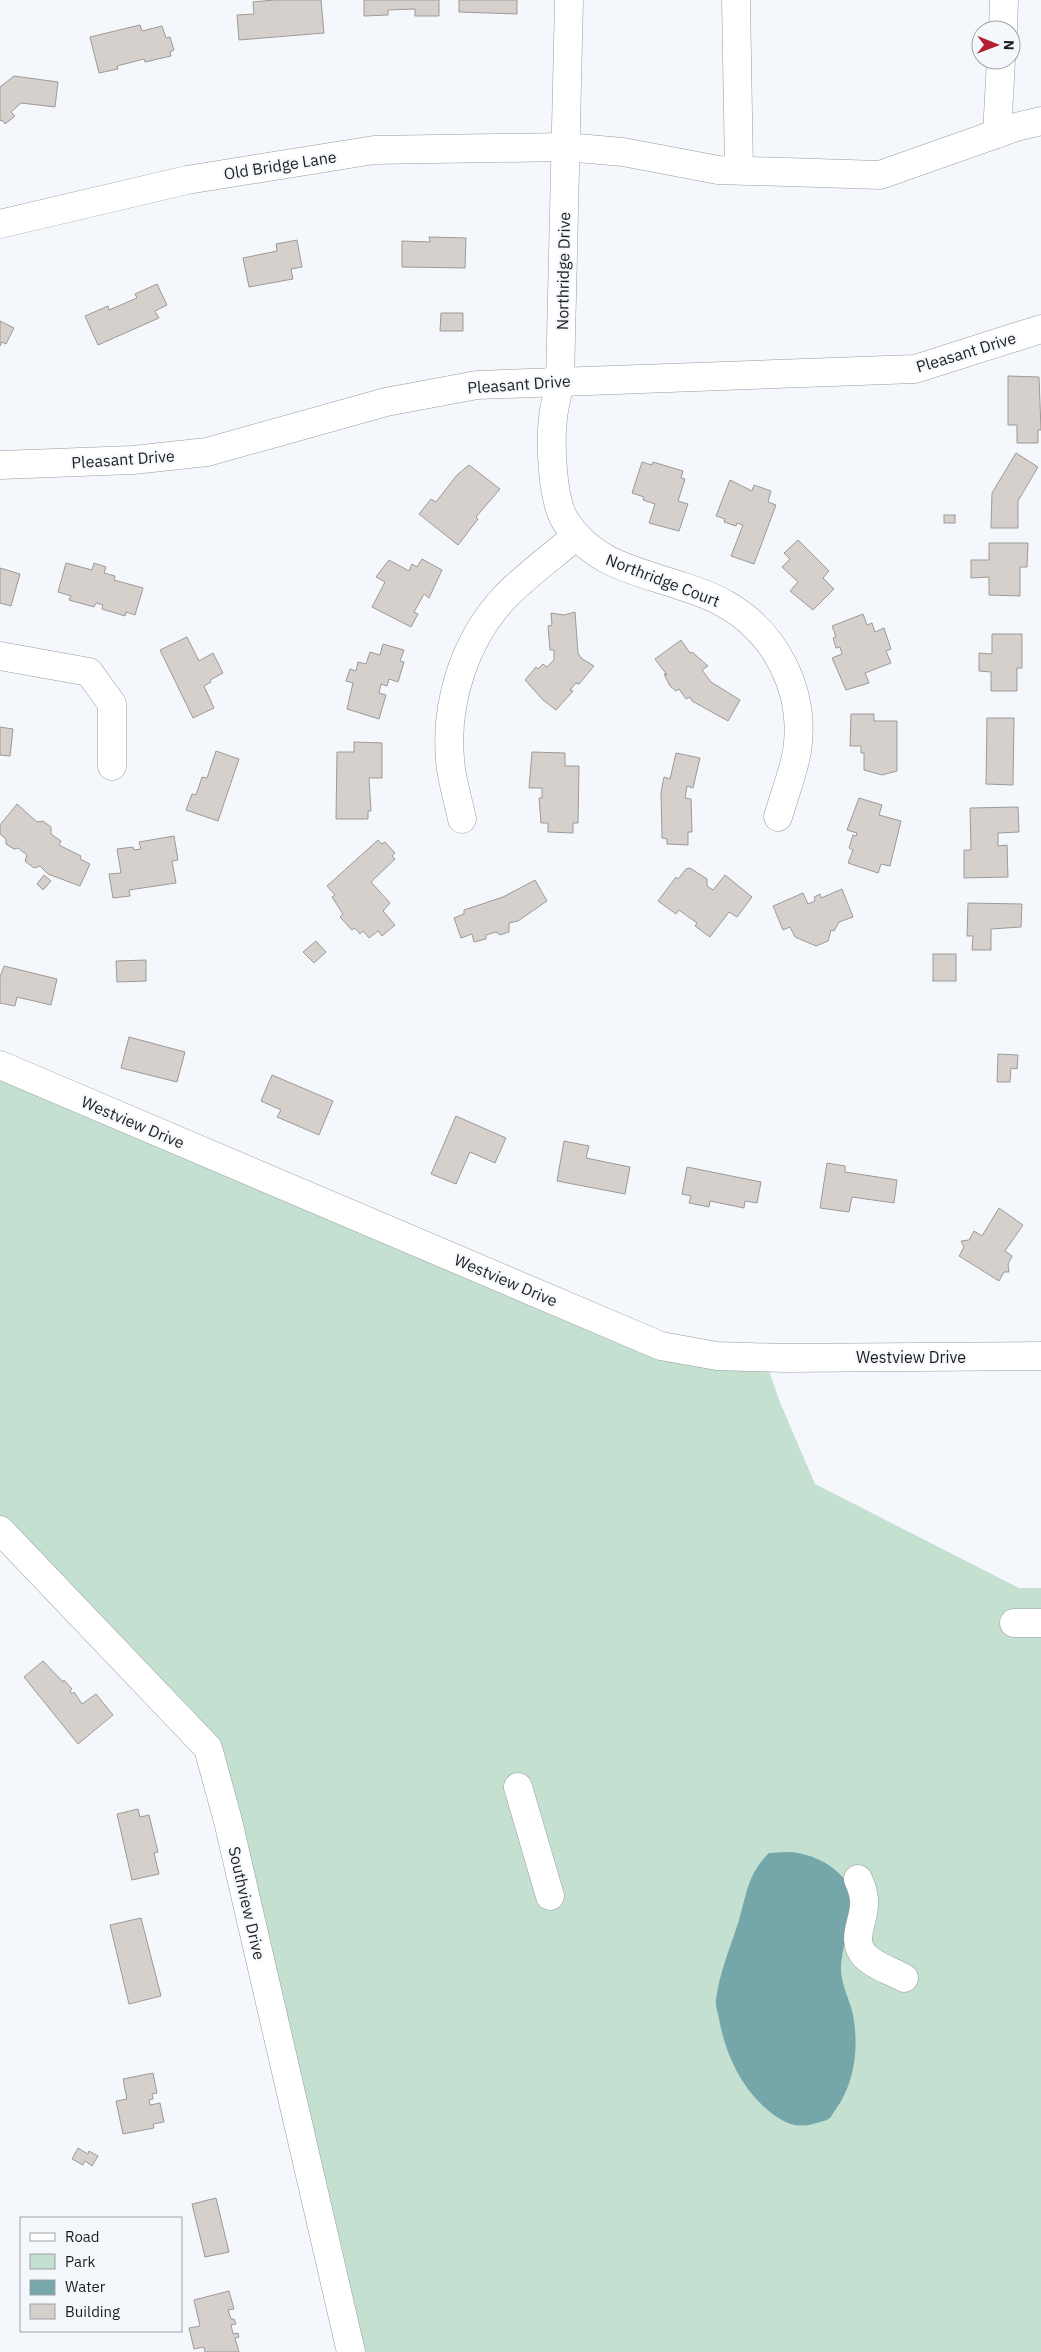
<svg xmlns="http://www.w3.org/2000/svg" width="1041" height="2352" font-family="'IBM Plex Sans',sans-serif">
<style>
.green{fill:#c4e0d1}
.water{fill:#75a6aa}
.building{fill:#d6d0cc;stroke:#9f9996}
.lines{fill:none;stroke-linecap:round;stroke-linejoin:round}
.minor-casing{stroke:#989ba0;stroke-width:29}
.minor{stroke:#fff;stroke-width:28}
.labels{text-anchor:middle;stroke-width:4;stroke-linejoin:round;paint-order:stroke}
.street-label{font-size:16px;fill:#1c1d1f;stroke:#f4f8fd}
</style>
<rect width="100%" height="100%" fill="#f4f8fd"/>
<polygon class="green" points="0,1065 661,1346 765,1358 779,1400 815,1484 1019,1588 1041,1588 1041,2352 351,2352 208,1748 0,1530"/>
<path class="water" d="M789 1852C812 1853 841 1867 851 1890 856 1902 840 1953 841 1971 842 1987 850 2000 853 2015 859 2047 855 2082 836 2109 834 2111 832 2116 830 2118 826 2121 820 2122 816 2123 794 2131 777 2119 762 2105 738 2082 725 2051 719 2019 718 2013 715 2006 716 2000 719 1973 731 1946 739 1920 747 1893 748 1873 769 1853Z"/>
<g class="building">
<polygon points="274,0 321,0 324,33 239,40 237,15 254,14 253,2"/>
<polygon points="364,0 439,0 439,16 415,16 415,9 388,10 388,15 364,16"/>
<polygon points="459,0 517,0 517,14 459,12"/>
<polygon points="140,25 142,31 162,26 166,38 170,37 174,50 170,52 171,56 145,62 144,59 117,66 118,69 99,73 90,37"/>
<polygon points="14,76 58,82 55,107 21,103 11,112 15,116 5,124 2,120 0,121 0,87"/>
<polygon points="429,237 466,238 465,268 402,267 402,241 430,242"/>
<polygon points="297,240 302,267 291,269 293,279 249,287 243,258 277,251 276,244"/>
<polygon points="157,284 167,305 155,311 159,318 98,345 85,316 108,306 109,310 137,298 135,294"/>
<polygon points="441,313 463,313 463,331 440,331"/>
<polygon points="0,321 14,328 6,344 2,342 0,346"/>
<polygon points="1008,376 1039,377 1041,430 1038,430 1038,443 1017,443 1017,425 1008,425"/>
<polygon points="1016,453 1038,467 1018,501 1018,528 991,528 992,493"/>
<polygon points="642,462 652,465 653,462 683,471 681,478 685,479 678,501 688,504 679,531 649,523 655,504 643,500 644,497 632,493"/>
<polygon points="469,465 500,489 476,517 478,519 458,545 419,514 431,499 436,502 457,475"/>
<polygon points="730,480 752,491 754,485 771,491 768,502 776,505 754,564 731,556 743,525 737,523 736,526 724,522 725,519 716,516"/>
<rect x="944" y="515" width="11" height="8"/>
<polygon points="798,540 829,571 823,578 834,589 813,610 790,591 798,582 782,567 790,559 784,553"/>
<polygon points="989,543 1028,543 1027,567 1020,567 1020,596 989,595 989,577 971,578 971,560 989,560"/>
<polygon points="422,559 442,570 429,598 424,594 414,612 418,614 411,627 372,607 385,582 376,577 389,560 409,571 412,564 417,567"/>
<polygon points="66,563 92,570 94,563 106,567 104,573 115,576 114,580 143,588 135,615 126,612 125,616 102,609 103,605 96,603 94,607 69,600 71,596 58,592"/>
<polygon points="0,568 20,574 11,606 0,603"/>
<polygon points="575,612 578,653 581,658 594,666 579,684 576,683 570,690 573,691 556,710 543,700 525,680 536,667 538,669 543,664 547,667 554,660 554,650 550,650 548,626 552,625 551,613 564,615"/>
<polygon points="863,614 867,625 872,623 875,632 884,628 891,649 886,651 891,663 865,673 869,683 846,690 832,658 842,654 840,647 836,648 833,638 836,637 832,626"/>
<polygon points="992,634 1022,634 1022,668 1017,668 1017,691 991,691 991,672 979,671 979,653 992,654"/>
<polygon points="187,637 199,661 213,653 223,673 210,680 211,682 204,686 214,708 193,718 160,650"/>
<polygon points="681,640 690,653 692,652 708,666 702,670 711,682 740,700 728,721 692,701 690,697 686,699 679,689 676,691 670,686 664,674 667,675 655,659"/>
<polygon points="383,644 404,650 400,661 404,662 398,682 389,679 387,686 381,684 379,693 386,695 379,719 347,709 353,683 346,681 350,669 356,671 358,662 366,664 370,652 380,655"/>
<polygon points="851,714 874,714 874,721 897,721 897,771 882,775 864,770 864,753 861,753 861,746 850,746"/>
<polygon points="987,718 1014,718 1013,785 986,784"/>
<polygon points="0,727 13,729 10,756 0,755"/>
<polygon points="354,742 382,743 382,778 369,778 371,811 368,811 368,819 336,819 337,752 354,752"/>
<polygon points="216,751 239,759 218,821 186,810 192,794 196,795 202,777 207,778"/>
<polygon points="532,752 565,753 565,766 579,766 578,823 573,823 573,833 548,832 548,823 541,823 539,798 542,798 542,788 529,788"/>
<polygon points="676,753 700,758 693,788 687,786 685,798 691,799 692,832 688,832 688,845 667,844 667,839 662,838 661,792 664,777 670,779"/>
<polygon points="859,798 882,805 879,815 901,821 890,866 881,864 878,873 848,863 853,850 849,848 853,835 856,836 857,833 847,830"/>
<polygon points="17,804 37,822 43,821 51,827 51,834 61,841 59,845 81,856 80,859 90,864 80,886 48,874 40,866 34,868 25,861 27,855 18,848 14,849 6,844 6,839 0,834 0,825"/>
<polygon points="1018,807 1019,832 998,833 998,846 1007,845 1008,877 964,878 964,850 971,850 970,808"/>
<polygon points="174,836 178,860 172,861 176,883 129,890 130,896 113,898 109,874 121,873 117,849 133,847 134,850 141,849 139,842"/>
<polygon points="378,840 382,844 385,842 395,853 392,856 395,859 371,882 390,903 383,911 395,925 382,936 378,931 369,938 363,931 360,934 355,928 352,930 340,917 343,914 332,897 335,895 327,886"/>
<polygon points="690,868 707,879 707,886 713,890 725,875 752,897 737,917 729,912 710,937 695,926 697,923 679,910 676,914 658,901 676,877 678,879 686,869"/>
<polygon points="44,875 51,881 43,890 37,884"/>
<polygon points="535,880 547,901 518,921 509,923 509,932 500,935 496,932 486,935 486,939 474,942 472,934 461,938 454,918 464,914 464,910 503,897"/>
<polygon points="842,889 853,917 839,922 834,931 831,930 828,941 816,946 795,937 790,927 783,930 773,906 803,893 808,904 815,901 814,897 820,894 821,898"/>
<polygon points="968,903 1022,904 1021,927 991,929 991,950 972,950 973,936 967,936"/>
<polygon points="316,941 326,952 314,963 303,952"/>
<rect x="933" y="954" width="23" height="27"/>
<polygon points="146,960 146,981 117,982 116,961"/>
<polygon points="4,966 57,979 51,1005 17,997 15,1006 0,1003 0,977"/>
<polygon points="129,1037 185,1052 177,1082 121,1068"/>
<polygon points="998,1054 1018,1055 1017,1069 1011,1068 1010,1082 997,1082"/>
<polygon points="272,1075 333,1101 319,1135 277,1117 281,1110 261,1101"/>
<polygon points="456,1116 506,1138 495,1163 470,1152 456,1184 431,1174"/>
<polygon points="564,1141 589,1146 586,1158 630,1167 625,1194 557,1181"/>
<polygon points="827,1163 845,1166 845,1172 897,1180 894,1203 852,1197 849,1212 820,1208"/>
<polygon points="687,1167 761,1182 757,1203 745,1201 744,1208 710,1201 709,1207 689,1203 691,1196 682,1194"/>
<polygon points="999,1208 1023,1225 1005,1251 1012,1256 1008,1264 1009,1272 1004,1272 999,1281 959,1256 964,1247 961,1241 969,1240 974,1231 982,1236"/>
<polygon points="43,1661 63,1682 64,1680 72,1689 70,1691 72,1694 74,1692 82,1704 96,1694 113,1715 78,1744 24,1677"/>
<polygon points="138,1809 140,1817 149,1815 158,1852 154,1853 159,1874 132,1880 117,1814"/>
<polygon points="141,1918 161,1996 129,2004 110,1925"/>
<polygon points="153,2073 157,2093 152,2094 153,2099 149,2100 150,2105 160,2103 164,2122 153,2124 154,2128 123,2134 116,2101 127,2099 123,2079"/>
<polygon points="78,2148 88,2154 89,2151 98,2156 92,2166 85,2161 83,2165 72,2159"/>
<polygon points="216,2198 229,2252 205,2257 192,2204"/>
<polygon points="229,2291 234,2309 228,2310 231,2319 234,2319 236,2324 231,2325 233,2334 238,2333 239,2337 235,2338 239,2352 205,2352 204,2347 194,2349 189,2328 200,2326 194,2300"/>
</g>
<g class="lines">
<defs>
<g id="minor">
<path d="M569 0 560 381C558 393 554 406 553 418 550 444 552 501 566 522 593 562 629 569 672 583 690 589 709 594 725 604 777 633 806 693 797 751 793 774 784 796 778 817"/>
<polyline points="736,0 739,170"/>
<polyline points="1003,30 1004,0"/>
<polyline points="997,134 1001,60"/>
<polyline points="0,224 187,180 374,150 565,147 623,152 718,170 880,175 1016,127 1041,121"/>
<polyline points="0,465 133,460 207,452 386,402 477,385 915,369 1041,329"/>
<polyline points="0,656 89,672 112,704 112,766"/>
<path d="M462 819C458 799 451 779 450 759 445 702 465 640 504 598 526 575 553 556 576 536"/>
<polyline points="0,1065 661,1346 717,1356 784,1358 1041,1356"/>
<polyline points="0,1530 208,1748 228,1821 351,2352"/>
<polyline points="1014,1623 1041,1623"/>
<polyline points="518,1787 550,1896"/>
<path d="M858 1879C862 1888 865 1896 864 1906 863 1924 850 1941 866 1957 876 1967 892 1971 904 1978"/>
</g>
</defs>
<use href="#minor" class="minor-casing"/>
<use href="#minor" class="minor"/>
</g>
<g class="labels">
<g class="street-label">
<text transform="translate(280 165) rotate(-9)" y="6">Old Bridge Lane</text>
<text transform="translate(563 271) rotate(-89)" y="6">Northridge Drive</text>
<text transform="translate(966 352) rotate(-17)" y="6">Pleasant Drive</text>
<text transform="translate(519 384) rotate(-4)" y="6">Pleasant Drive</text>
<text transform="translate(123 459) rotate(-4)" y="6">Pleasant Drive</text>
<text transform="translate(663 580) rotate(21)" y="6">Northridge Court</text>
<text transform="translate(133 1122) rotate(23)" y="6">Westview Drive</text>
<text transform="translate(506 1280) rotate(23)" y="6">Westview Drive</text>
<text x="911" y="1363">Westview Drive</text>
<text transform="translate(247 1903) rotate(77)" y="6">Southview Drive</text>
</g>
</g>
<rect x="20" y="2217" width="162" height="115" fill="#f4f8fd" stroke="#9ea0a4"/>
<rect x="30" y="2233" width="25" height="8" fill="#ffffff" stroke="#9ea0a4"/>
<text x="65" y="2242" font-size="15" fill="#1c1d1f">Road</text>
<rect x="30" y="2254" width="25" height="15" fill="#c4e0d1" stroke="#9ea0a4"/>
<text x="65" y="2267" font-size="15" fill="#1c1d1f">Park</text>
<rect x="30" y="2280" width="25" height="15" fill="#75a6aa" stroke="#9ea0a4"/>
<text x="65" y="2292" font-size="15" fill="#1c1d1f">Water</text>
<rect x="30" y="2304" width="25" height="15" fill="#d6d0cc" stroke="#9ea0a4"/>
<text x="65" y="2317" font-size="15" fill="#1c1d1f">Building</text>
<g transform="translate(996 45) rotate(91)"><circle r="24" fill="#f4f8fd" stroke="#9ea0a4"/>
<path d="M0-4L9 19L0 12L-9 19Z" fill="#b22033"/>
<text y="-8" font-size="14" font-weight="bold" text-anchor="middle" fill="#1c1d1f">N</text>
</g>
</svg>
